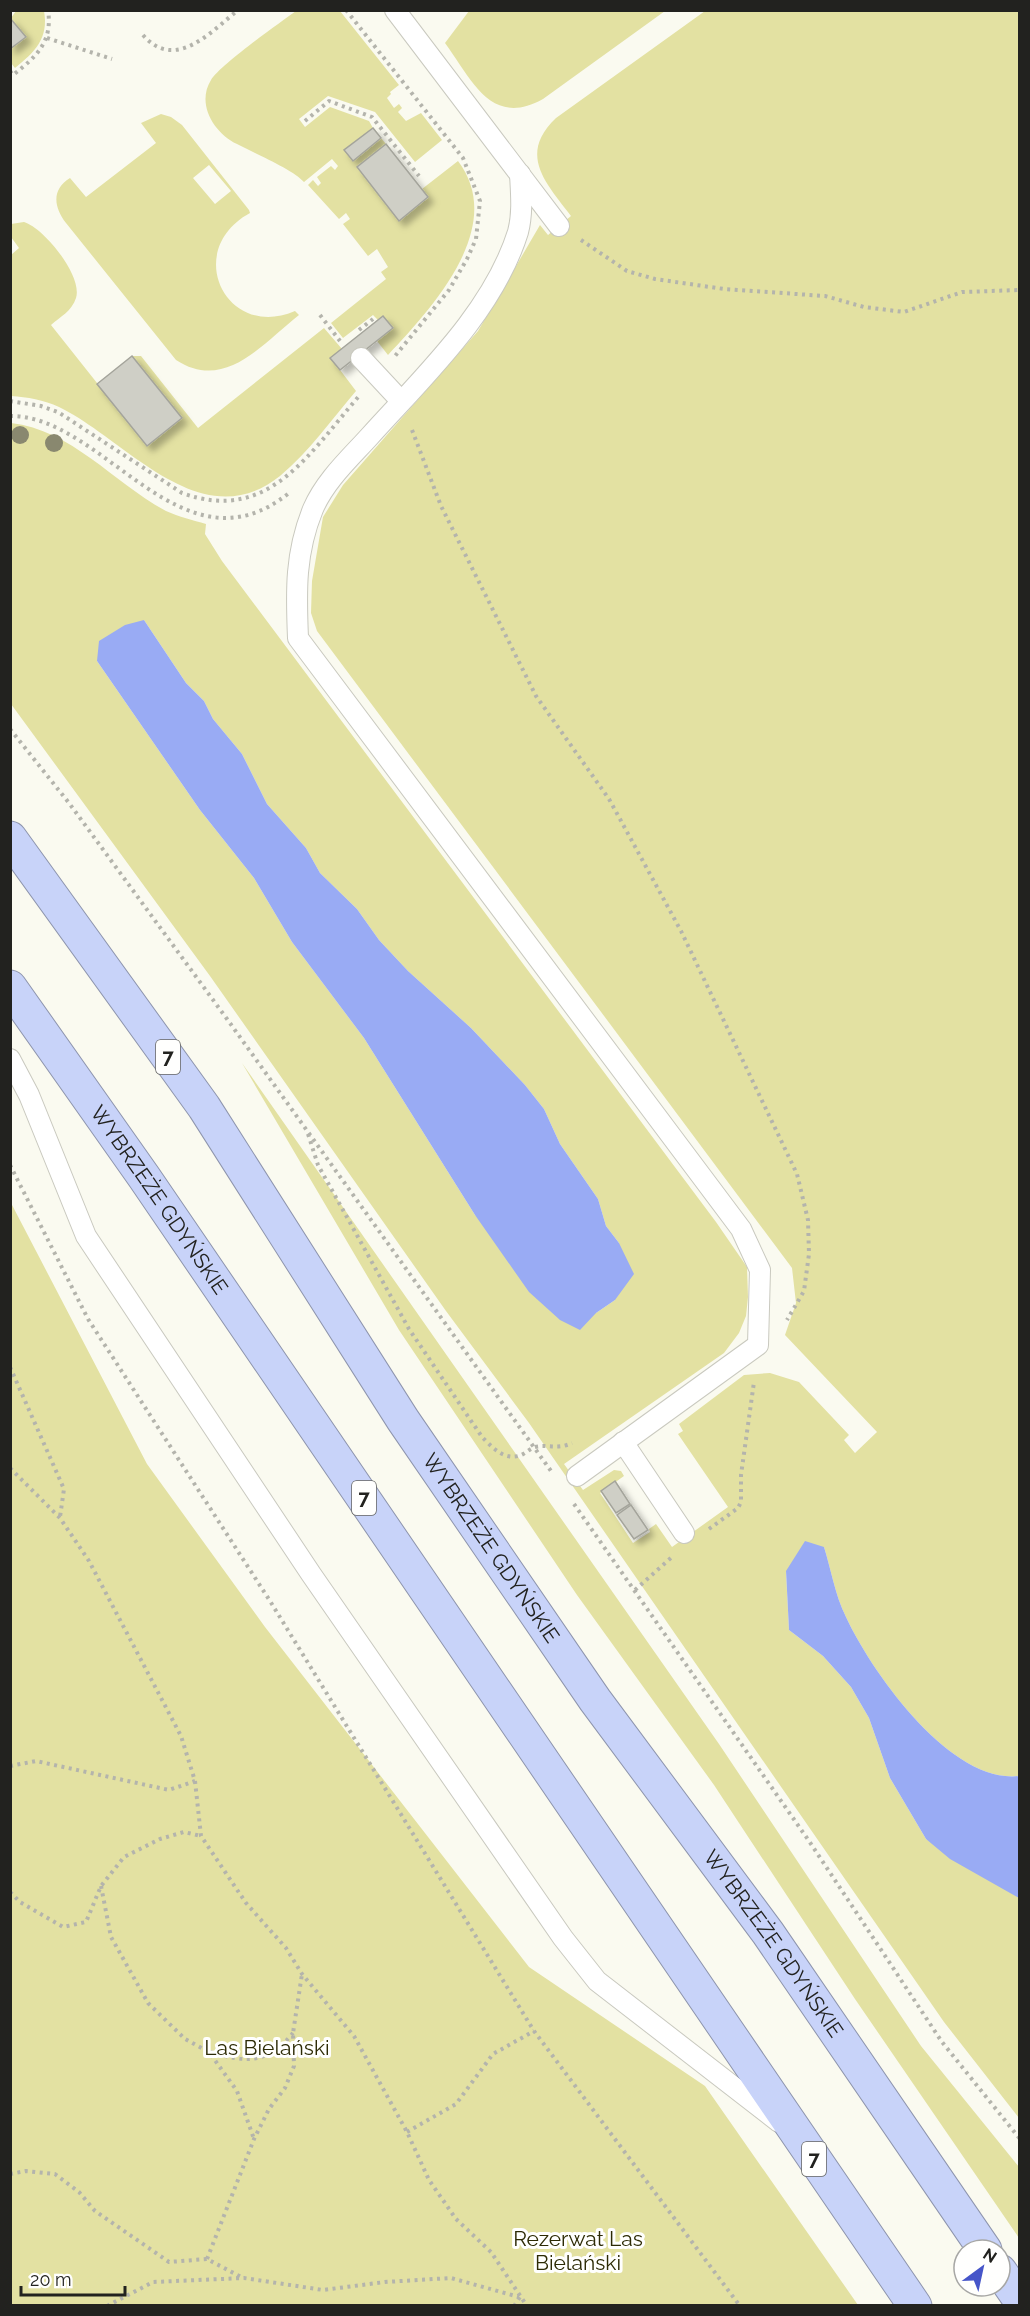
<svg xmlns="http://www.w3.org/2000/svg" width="1030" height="2316" font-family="Raleway,sans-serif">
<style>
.green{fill:#e3e1a2;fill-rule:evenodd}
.water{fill:#99abf4}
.building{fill:#cfcfc6;stroke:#a4a49b;stroke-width:1.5;filter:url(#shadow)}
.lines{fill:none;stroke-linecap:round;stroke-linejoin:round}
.lane-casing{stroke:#c9c9bf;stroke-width:22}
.highway-casing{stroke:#8e95ad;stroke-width:35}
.path{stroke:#b4b4ac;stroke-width:4;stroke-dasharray:3 4.5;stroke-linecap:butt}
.lane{stroke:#fff;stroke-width:20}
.highway{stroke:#c8d3f9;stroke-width:33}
.tree{fill:#89886f}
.labels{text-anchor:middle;stroke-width:6;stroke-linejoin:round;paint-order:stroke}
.shield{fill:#fffffe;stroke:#646462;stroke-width:1.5}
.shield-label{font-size:20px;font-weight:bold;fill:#22221f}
.street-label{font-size:21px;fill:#22221f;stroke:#fffffe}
.park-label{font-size:21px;fill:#2d2b05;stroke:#fffffe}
</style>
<defs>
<filter id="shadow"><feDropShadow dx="5.5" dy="5.5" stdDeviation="3" flood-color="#0004"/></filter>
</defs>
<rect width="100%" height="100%" fill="#fafaf0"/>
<g class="green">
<path d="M16 11H44C49 38 35 52 15 68L11 63V49L25 37 11 18Z"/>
<path d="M296 11H340L399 85 390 92 391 94 387 98 394 108 399 104 402 108 398 112 406 121 421 113 442 140 415 162 375 112 328 96 299 119 305 127 330 107 369 121 373 128 345 151 353 160 381 138 386 144 357 167 399 220 428 198 422 189 458 161C508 227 431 309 388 355L377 341 393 328 383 316 378 320 373 315 343 338 331 323 386 279 381 272 388 267 377 249 368 256 343 224 350 219 346 213 339 219 308 185 313 180 318 186 321 183 317 177 331 166 335 170 338 166 332 159 304 182C294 170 254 153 237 144 214 133 196 104 211 80 220 65 278 24 296 11Z"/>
<path d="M469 11V10L665 11 543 99C491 128 472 80 445 43Z"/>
<path d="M705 11H1019V1776C950 1784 871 1671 846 1617 835 1595 831 1569 824 1547L786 1572 789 1630 823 1656 851 1687 869 1718 890 1778 926 1839 1019 1898V2118L944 2022 529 1423 446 1311 210 976 11 704V423C72 430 114 483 166 511 179 517 193 520 206 524L205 534 222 561 716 1222 747 1267 748 1297 746 1316 739 1333 724 1353 564 1464 583 1490 614 1470 621 1471 624 1476 600 1493 633 1543 650 1532 649 1529 656 1524 672 1547 728 1507 678 1434 683 1431 679 1424 744 1375 770 1373 799 1382 849 1435 844 1440 855 1453 877 1432 785 1335 796 1303 792 1268 317 631 311 613 312 581 323 517 343 485 478 331 540 225 548 235 571 216C547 184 517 155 556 118ZM144 620 186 683 204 701 213 719 242 754 267 804 306 848 320 873 357 909 379 940 408 971 471 1028 525 1085 544 1109 560 1144 598 1199 606 1226 619 1243 615 1300 596 1313 475 1215 364 1038 292 942 254 878 200 810 97 661Z"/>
<path d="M161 114 171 117 182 125 249 210 250 213C182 250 226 341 295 311L299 315C262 344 225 392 176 360L66 223C54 207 51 190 70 178L86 197 156 143 141 123ZM209 165 231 191 215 204 193 178Z"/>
<path d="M24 222C44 228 83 276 76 298 72 311 60 317 51 325L147 446 182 418 132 356H141L198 428 324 328 342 349 331 358 356 391C332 419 309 452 280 476 201 539 127 440 59 407 44 400 27 397 11 396V255L19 248 11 237V224Z"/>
<polygon points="242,1063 719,1744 921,2046 1019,2167 1019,2238 855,1999 714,1785 577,1595 399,1330"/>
<polygon points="11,1203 147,1464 265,1627 529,1967 705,2086 858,2305 11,2305"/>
</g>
<g class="water">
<polygon points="144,620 186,683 204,701 213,719 242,754 267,804 306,848 320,873 357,909 379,940 408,971 471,1028 525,1085 544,1109 560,1144 598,1199 606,1226 619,1243 634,1274 615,1300 596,1313 580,1330 560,1320 529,1292 475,1215 364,1038 292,942 254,878 200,810 97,661 99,641 125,625"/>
<path d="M805 1541 824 1547C831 1569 835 1595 846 1617 871 1671 950 1784 1019 1776V1898L950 1859 926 1839 890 1778 869 1718 851 1687 823 1656 789 1630 786 1571Z"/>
</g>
<g class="building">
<polygon points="10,18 26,37 10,49"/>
<polygon points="373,128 381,138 353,161 344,150"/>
<polygon points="386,144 428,197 399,221 357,167"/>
<polygon points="383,316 393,328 340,370 330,358"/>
<polygon points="132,356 182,418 147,446 97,384"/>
<polygon points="615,1481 630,1504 616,1513 601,1491"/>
<polygon points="631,1505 648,1530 634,1539 617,1515"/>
</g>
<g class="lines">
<defs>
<g id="lane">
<polyline points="395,10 559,226"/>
<path d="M520 174C521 193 523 213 518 232 493 312 423 377 369 437 349 459 325 481 313 509 295 553 296 591 298 638L741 1229 760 1270 758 1345 577 1476"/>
<polyline points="361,358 401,401"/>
<polyline points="10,1059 29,1095 86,1236 311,1574 563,1938 597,1981 779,2122"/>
<polyline points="623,1442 684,1533"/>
</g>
<g id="highway">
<path id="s1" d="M10 838 204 1107 403 1420 595 1700 768 1933 985 2250"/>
<path id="s2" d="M10 987 144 1177 915 2306"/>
<polyline points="1000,2271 1020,2300"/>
</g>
</defs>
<use href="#lane" class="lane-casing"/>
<use href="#highway" class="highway-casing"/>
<g class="path">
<polyline points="346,10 463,158 480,201 476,239 467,259 449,290 395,356"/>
<path d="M143 35C175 72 211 32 238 10"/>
<polyline points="47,38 112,59"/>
<path d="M10 71 13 75C36 57 53 42 48 10"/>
<polyline points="305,121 329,101 372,117 419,176"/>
<polyline points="581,240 627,271 655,279 724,289 825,296 864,307 904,312 962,292 1020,290"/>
<polyline points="320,315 340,341"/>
<polyline points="359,330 373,319"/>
<path d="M10 401 41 406 58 412 182 493C269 525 310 452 360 395"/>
<path d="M10 416C104 415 182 579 289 493"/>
<polyline points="412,430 441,506 536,696 609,799 620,819 681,931 797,1174 808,1220 809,1254 804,1291 787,1320"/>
<polyline points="10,729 69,803 227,1019 551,1471"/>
<path d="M308 1134 318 1165 409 1329 482 1437C491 1446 503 1460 518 1456 524 1455 529 1449 535 1447 549 1444 557 1450 572 1443"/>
<polyline points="10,1165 88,1319 270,1601 534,2031 740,2306"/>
<polyline points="10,1367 64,1489 60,1517"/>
<polyline points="10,1468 60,1518 89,1561 181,1736 195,1781 201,1836 246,1903 286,1948 302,1974 354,2036 407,2132 429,2180 456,2219 491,2252 527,2306"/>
<polyline points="574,1504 809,1841 942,2042 1020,2139"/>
<polyline points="709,1529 738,1508 741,1502 741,1475 754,1382"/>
<polyline points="635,1590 672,1557"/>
<polyline points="10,1766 36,1761 169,1790 195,1781"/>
<polyline points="101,1886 111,1937 148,2003 185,2039 209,2052 237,2091 254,2139"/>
<polyline points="10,1892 20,1902 63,1927 86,1922 101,1886 124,1857 160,1839 184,1832 201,1836"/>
<path d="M210 2052C246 2063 268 2064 293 2033"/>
<polyline points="407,2132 456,2104 493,2054 534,2031"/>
<polyline points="10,2174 26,2171 55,2174 79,2192 95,2211 169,2262 207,2259 243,2278"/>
<polyline points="207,2259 254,2139 269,2109 285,2088 294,2066 293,2033 302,1974"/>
<polyline points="107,2306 153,2282 244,2278 323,2290 385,2282 451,2278 519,2297"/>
<polyline points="514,2306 520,2297"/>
</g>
<use href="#lane" class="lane"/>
<use href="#highway" class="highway"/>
</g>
<g class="tree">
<circle cx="20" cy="435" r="9"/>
<circle cx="54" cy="443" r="9"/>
</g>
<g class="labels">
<g class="shield">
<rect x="156" y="1040" width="24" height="34" rx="4.5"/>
<rect x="352" y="1481" width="24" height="34" rx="4.5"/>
<rect x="802" y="2142" width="24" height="34" rx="4.5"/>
</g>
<g class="shield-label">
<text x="168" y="1064">7</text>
<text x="364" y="1505">7</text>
<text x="814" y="2166">7</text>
</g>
<g class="street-label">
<text dy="7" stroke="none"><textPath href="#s2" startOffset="260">WYBRZEŻE GDYŃSKIE</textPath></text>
<text dy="7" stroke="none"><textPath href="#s1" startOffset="858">WYBRZEŻE GDYŃSKIE</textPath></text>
<text dy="7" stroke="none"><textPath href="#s1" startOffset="1344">WYBRZEŻE GDYŃSKIE</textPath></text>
</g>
<g class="park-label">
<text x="267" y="2055">Las Bielański</text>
<text x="578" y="2246">Rezerwat Las<tspan x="578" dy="24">Bielański</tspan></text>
</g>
</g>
<rect width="1030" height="2316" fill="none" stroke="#22221f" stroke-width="24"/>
<g transform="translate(982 2268) rotate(33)"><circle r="28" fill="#fffffe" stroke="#a7a7a5" stroke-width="1.5"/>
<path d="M0-4.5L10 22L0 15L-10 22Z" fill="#4655c9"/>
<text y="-9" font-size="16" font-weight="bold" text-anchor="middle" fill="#22221f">N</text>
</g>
<path d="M21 2286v9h104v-9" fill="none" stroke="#22221f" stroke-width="3"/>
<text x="30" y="2286" font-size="18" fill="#22221f" stroke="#fffffe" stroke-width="4.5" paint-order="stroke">20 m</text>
</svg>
